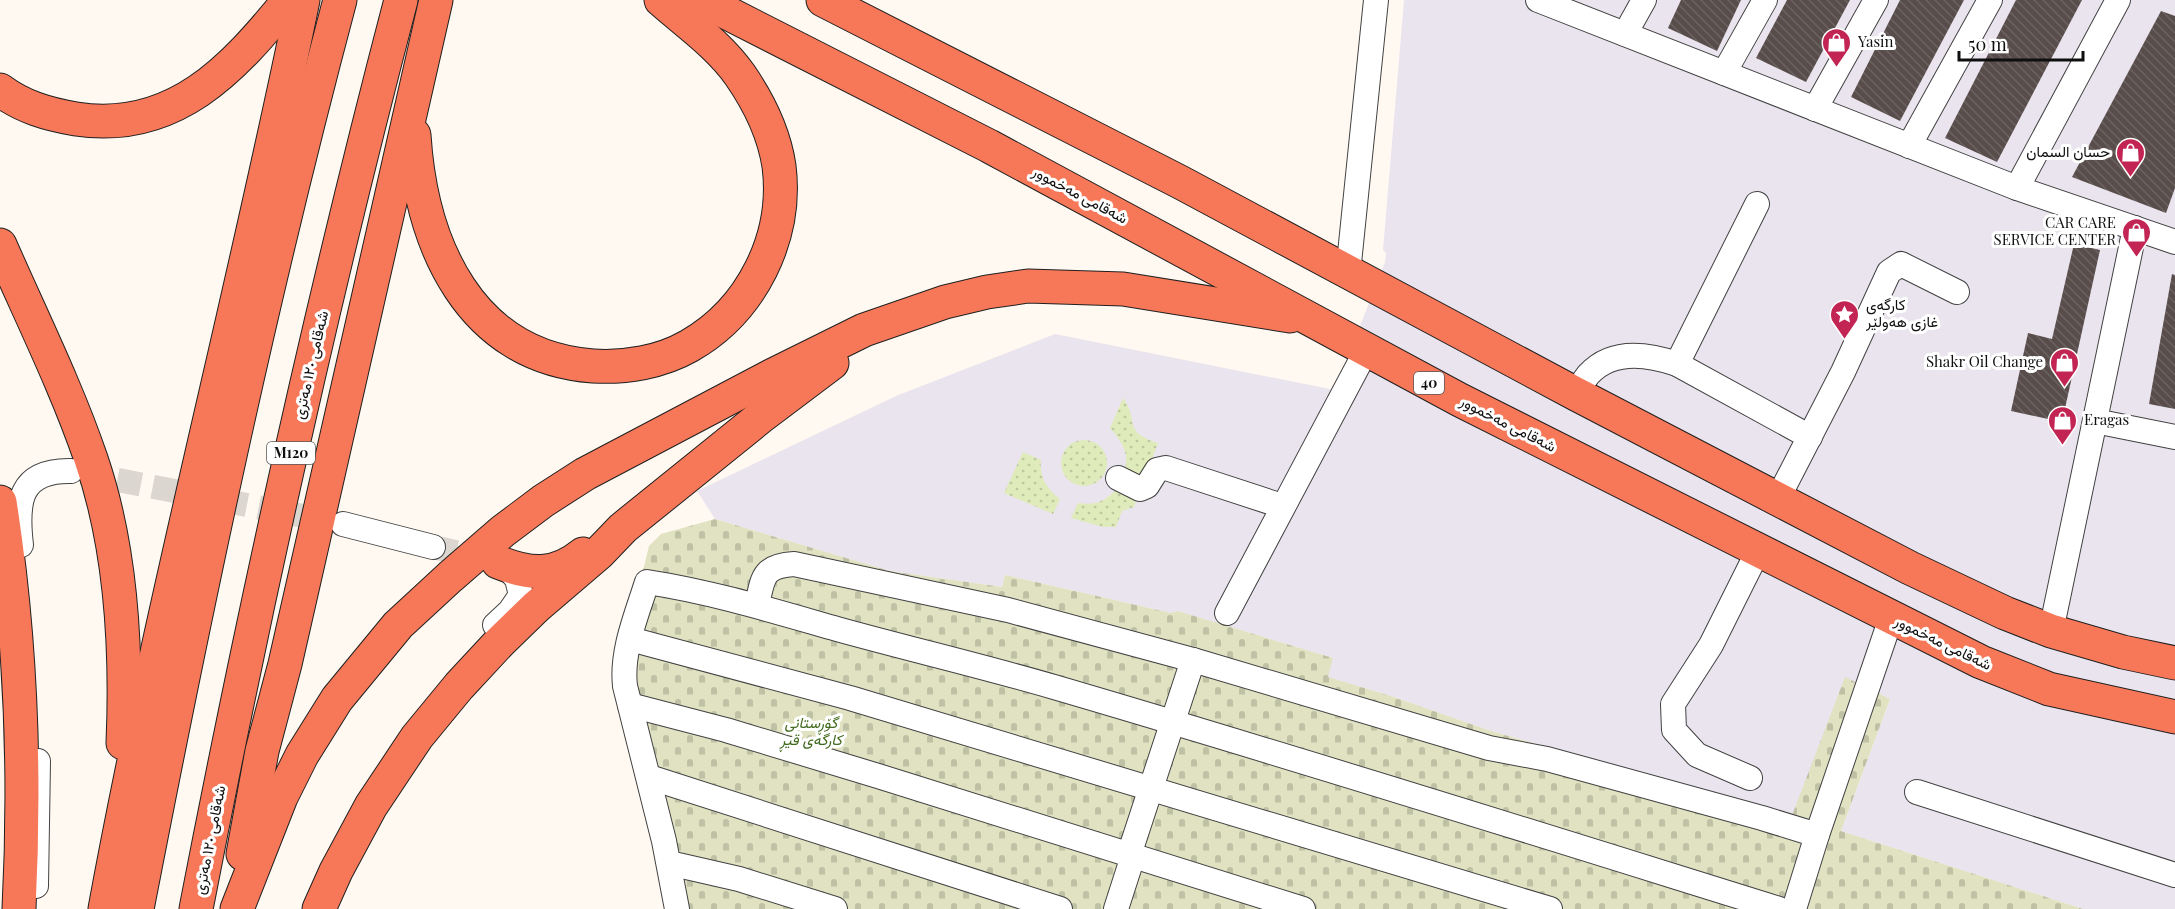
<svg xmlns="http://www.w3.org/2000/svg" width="2175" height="909" font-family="'Playfair Display',Vazirmatn,serif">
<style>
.industrial{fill:#eae4ee}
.grass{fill:url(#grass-dots)}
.cemetery{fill:url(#cemetery-stones)}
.building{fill:url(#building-back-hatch)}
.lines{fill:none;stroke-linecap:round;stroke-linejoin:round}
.minor-tunnel{stroke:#dbd6cf;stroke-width:24;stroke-dasharray:24 12;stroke-linecap:butt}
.minor-casing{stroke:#424242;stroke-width:26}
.highway-casing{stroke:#202020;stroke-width:35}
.minor{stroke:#fff;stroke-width:24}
.highway{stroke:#f67858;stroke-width:33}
.labels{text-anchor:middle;stroke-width:6;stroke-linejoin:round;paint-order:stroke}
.shield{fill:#fff;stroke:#575757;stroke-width:1.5}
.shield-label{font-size:14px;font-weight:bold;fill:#0f0f0f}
.poi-label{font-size:15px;fill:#0f0f0f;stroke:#fff;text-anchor:start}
.street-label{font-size:15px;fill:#0f0f0f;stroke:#fff}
.park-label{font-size:15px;font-style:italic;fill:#40691d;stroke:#fff}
</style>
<defs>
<pattern id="grass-dots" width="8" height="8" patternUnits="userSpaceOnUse" patternTransform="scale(1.5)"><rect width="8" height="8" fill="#dfebba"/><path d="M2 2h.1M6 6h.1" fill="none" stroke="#bec89f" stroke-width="1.8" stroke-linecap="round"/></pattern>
<pattern id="cemetery-stones" width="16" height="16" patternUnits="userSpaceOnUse" patternTransform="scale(1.5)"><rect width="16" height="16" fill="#e0e2c1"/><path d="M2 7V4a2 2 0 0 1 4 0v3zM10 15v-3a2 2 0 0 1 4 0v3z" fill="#bfc1a5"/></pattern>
<pattern id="building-back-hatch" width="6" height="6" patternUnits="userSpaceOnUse" patternTransform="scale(1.5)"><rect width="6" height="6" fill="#584d4b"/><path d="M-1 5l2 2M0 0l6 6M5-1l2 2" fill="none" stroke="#6b6261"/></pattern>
</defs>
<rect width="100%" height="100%" fill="#fff9f1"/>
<polygon class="industrial" points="1404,0 2175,0 2175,909 2083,909 1841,831 1890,699 1845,678 1792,818 1488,730 1391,696 1327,677 1333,658 1178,611 1171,613 1005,575 1002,587 890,571 715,519 697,491 896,396 1055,334 1335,390 1385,262 1386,253 1383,250"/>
<g class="grass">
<path d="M1123 398C1140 421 1121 431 1158 443L1145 478 1125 469C1130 453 1120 439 1110 428Z"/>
<circle cx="1084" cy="463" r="23"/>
<path d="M1023 452 1041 460C1039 478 1047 489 1060 499L1053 514 1004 493Z"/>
<path d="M1119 487 1138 493 1134 507 1122 511 1116 527H1103L1071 518 1078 503C1098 506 1106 500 1119 487Z"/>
</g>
<polygon class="cemetery" points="715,519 890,571 1002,587 1005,575 1171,613 1178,611 1333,658 1328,677 1391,696 1488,730 1791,818 1845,677 1890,699 1841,831 2083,909 669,909 619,669 649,546 661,534"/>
<g class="building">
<polygon points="1681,0 1741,0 1717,51 1668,28"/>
<polygon points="1787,0 1850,0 1806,82 1756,58"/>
<polygon points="1900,0 1964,0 1900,121 1851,97"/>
<polygon points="2016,0 2082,0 1997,162 1945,138"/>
<polygon points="2161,11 2175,16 2175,188 2166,213 2072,177"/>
<polygon points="2074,244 2100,250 2062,422 2011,411 2028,333 2052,339"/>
<polygon points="2172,274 2175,275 2175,409 2149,404"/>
</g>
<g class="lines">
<g class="minor-tunnel">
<polyline points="82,473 334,522"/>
<polyline points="433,547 486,559"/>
</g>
<defs>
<g id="minor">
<polyline points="1538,0 2017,188 2175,242"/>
<polyline points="1625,34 1644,0"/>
<polyline points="1724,73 1765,0"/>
<polyline points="1815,109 1876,0"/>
<polyline points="1909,146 1990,0"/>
<polyline points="2017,188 2118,0"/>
<polyline points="1348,273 1376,0"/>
<polyline points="1677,364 1757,204"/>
<path d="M1576 394C1580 388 1584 379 1589 374 1612 349 1648 354 1677 364L1810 437"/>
<polyline points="2095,421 2175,437"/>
<polyline points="1118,478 1140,489 1147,486 1157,470 1166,468 1282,506"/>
<polyline points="1777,500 1843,372 1889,272 1901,264 1957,292"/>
<polyline points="343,524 433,547"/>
<path d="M21 545C16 502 19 470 71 471"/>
<path d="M757 605C763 578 762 566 794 564L1008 610 1193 660 1489 748 1547 759 1762 818 1817 835"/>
<polyline points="1227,613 1367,349"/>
<polyline points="495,625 510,611 521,595 517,579 504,564"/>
<polyline points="2051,631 2135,228"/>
<polyline points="630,639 850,698 1550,909"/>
<polyline points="630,705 726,730 878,776 1303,909"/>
<polyline points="649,777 1060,909"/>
<polyline points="1750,778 1697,755 1674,730 1673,704 1711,645 1758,551"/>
<polyline points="1917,792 2175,875"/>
<polyline points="1129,855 1193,660"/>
<polyline points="669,863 739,879 835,909"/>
<polyline points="36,886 38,761"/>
<path d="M677 909 664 841 625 686C621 651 637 614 647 582 712 592 774 611 837 629 909 649 982 666 1054 687 1297 758 1538 834 1779 909"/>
<polyline points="1116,909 1133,856"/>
<polyline points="1794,909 1817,835 1891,618"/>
</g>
<g id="highway">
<polyline points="702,0 989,146 1460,400 1981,662 2049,689 2175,717"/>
<polyline points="823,0 1180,182 1576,394 1910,568 2005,613 2051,631 2123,652 2175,663"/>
<path d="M0 90C23 107 47 114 76 119 174 134 233 69 289 0"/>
<path d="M414 135C421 244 469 357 593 366 626 368 661 362 689 346 752 310 788 237 779 166 774 133 758 101 740 75 719 45 687 23 661 0"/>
<path d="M0 245C31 316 66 386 91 459 122 549 127 649 123 743"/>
<path d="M0 502C21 637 26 773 19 909"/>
<path d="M498 562C530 575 555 577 583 554"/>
<polyline points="243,854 262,751 285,664 436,0"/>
<path d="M105 909C161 604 241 304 303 0"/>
<path d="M137 909C196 604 260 300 340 0"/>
<path d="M196 909C255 604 322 301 401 0"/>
<polyline points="237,909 281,797 302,755 337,699 398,625 450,577 503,531 543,501 585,474 771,376 864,330 945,302 987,292 1028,286 1123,289 1290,316"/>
<polyline points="319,909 336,871 371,806 417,737 459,686 499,643 536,607 598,554 623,528 763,415 832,363"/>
</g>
</defs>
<use href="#minor" class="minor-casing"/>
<use href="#highway" class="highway-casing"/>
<use href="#minor" class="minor"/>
<use href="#highway" class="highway"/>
</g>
<defs>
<symbol id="shop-pin" viewBox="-11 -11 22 30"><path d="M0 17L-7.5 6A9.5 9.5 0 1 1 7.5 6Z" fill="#c22454" stroke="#fff"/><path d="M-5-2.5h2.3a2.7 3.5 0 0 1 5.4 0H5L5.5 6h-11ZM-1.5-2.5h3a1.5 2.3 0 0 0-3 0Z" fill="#fff"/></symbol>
<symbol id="sight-pin" viewBox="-11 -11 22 30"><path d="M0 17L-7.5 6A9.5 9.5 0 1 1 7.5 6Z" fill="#c22454" stroke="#fff"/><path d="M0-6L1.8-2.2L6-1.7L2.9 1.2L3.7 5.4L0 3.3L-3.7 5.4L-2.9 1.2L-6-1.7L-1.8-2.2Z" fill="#fff"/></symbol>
</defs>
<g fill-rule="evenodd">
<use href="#shop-pin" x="1820" y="26" width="33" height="45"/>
<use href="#shop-pin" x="2114" y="136" width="33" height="45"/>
<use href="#shop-pin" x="2120" y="216" width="33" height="45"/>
<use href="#sight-pin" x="1828" y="298" width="33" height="45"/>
<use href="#shop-pin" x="2048" y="346" width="33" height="45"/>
<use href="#shop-pin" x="2046" y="404" width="33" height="45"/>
</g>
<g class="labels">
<g class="shield">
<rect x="1414" y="372" width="30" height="22" rx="4.5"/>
<rect x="267" y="442" width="48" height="22" rx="4.5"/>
</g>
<g class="shield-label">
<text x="1429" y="388">40</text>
<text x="291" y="458">M120</text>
</g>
<g class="poi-label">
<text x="1858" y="47">Yasin</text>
<text x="2110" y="157" text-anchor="end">حسان السمان</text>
<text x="2116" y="228" text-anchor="end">CAR CARE<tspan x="2116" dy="17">SERVICE CENTER</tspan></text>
<text x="1866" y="310">کارگەی<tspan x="1866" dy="17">غازی هەولێر</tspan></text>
<text x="2043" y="367" text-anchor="end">Shakr Oil Change</text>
<text x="2084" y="425">Eragas</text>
</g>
<g class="street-label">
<text transform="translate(1080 195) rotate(28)" y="5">شەقامی مەخموور</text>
<text transform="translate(311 365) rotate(-77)" y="5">شەقامی ١٢٠ مەتری</text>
<text transform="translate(1508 424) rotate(27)" y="5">شەقامی مەخموور</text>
<text transform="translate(1943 643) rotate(26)" y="5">شەقامی مەخموور</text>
<text transform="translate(210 840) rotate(-79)" y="5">شەقامی ١٢٠ مەتری</text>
</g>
<g class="park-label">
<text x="811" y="728">گۆڕستانی<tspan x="811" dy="17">کارگەی قیڕ</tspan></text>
</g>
</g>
<path d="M1959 51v9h124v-9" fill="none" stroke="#0f0f0f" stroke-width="3"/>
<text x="1968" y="51" font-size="18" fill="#0f0f0f" stroke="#ffffff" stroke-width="4.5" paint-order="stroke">50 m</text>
</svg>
